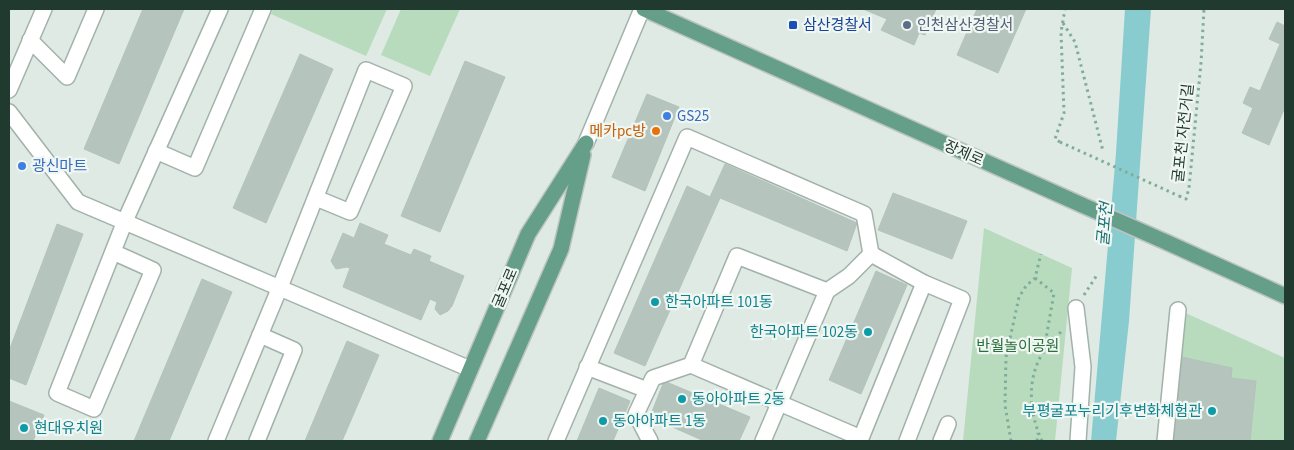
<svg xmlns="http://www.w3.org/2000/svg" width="1294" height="450" font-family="'Source Sans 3','Noto Sans KR',sans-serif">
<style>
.green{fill:#b8dbbe}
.water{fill:#88cccf}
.building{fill:#b5c5bd;stroke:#b2c4ba}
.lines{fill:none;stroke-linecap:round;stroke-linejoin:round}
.minor-casing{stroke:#a2b2aa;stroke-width:18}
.major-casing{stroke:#bcc4c1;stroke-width:18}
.path{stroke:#80ad9a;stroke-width:3;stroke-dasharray:2.5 4;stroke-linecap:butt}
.minor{stroke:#fff;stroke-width:15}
.major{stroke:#659f89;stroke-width:15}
.major-bridge-casing{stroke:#bcc4c1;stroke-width:18;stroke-linecap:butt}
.path-bridge{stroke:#80ad9a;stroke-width:3;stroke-dasharray:2.5 4;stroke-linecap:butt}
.major-bridge{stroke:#659f89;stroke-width:15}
.transit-dot{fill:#1a4fb4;stroke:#f0f7f2;stroke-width:2}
.service-dot{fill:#5c6f8a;stroke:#f0f7f2;stroke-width:2}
.shop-dot{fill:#3f7fe0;stroke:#f0f7f2;stroke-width:2}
.food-dot{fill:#e8710a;stroke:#f0f7f2;stroke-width:2}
.culture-dot{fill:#0f9aa8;stroke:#f0f7f2;stroke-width:2}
.labels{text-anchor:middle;stroke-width:4.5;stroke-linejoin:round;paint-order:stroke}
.transit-label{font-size:15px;fill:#164399;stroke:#f0f7f2;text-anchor:start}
.service-label{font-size:15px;fill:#4e5e75;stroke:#f0f7f2;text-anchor:start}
.shop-label{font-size:15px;fill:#366cbe;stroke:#f0f7f2;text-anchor:start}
.food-label{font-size:15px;fill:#c56008;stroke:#f0f7f2;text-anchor:end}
.street-label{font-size:15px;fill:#213a30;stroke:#f0f7f2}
.culture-label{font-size:15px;fill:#0d838f;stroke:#f0f7f2;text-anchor:start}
.park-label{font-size:15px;fill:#2c703e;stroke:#f0f7f2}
.water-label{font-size:16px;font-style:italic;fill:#1c7074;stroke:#f0f7f2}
</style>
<rect width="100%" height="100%" fill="#dfeae4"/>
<g class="green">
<polygon points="273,9 387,9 366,56 271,14"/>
<polygon points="401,9 460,9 430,76 381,55"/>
<polygon points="984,228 1072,268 1055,441 963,441"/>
<polygon points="1170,306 1285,358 1285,441 1159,441"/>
</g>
<polygon class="water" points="1125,9 1151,9 1129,321 1116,441 1091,441 1116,153"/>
<g class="building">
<polygon points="143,9 184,9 119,164 84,149"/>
<polygon points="863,9 936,9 925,35 919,33 914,45 881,30 887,19"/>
<polygon points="977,9 1026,9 998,73 957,55"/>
<polygon points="1277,22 1285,26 1285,107 1269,145 1242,133 1253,108 1243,103 1250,87 1260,91 1280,44 1269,39"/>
<polygon points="300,54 333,69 266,223 233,208"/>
<polygon points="465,61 505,77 440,232 401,216"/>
<polygon points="647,94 679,107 645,191 612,177"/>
<polygon points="725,164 857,223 847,251 720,198 645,366 614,353 687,186 710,197"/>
<polygon points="893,193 967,221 952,259 878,230"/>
<polygon points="360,223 388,235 384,244 411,255 414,249 431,256 429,261 464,276 452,306 448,311 440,315 435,309 437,302 430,299 421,320 343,287 350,268 347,267 336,269 331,261 343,233 354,238"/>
<polygon points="57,224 83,234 26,385 9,378 9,351"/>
<polygon points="876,271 907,285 861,394 829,380"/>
<polygon points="202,279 232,292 169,441 134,441"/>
<polygon points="347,341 379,355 342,441 305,441"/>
<polygon points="1177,356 1232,368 1231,378 1256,381 1250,441 1169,441"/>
<polygon points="664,381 750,417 739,441 704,441 650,417"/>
<polygon points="599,388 630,401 613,441 577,441"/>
<polygon points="9,401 44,415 33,441 9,441"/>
</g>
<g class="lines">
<defs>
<g id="minor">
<polyline points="30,40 67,77 96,9"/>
<polyline points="9,90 44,9"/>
<polyline points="9,112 78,202 470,369"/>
<polyline points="586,143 642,9"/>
<polyline points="156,151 195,168 263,9"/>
<polyline points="113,252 153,270 94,409 57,393 125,221 220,9"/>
<polyline points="1076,308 1083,367 1078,441"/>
<polyline points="587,367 647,390"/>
<polyline points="216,441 280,287 366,70 404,86 350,212 316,198"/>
<polyline points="257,441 294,350 260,335"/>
<polyline points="556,441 687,137 864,214 871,254 849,276 827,291"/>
<polyline points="650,441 636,414 653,378 691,365"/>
<polyline points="763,441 827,291 737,256 691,365 861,438 924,283 871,254"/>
<polyline points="907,441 962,299 924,283"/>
<polyline points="941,441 948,424"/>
<polyline points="1165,441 1178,310"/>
</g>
<g id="major">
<polyline points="644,9 1082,205"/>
<polyline points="1166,242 1285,296"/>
<polyline points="440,441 528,234 586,143"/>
<polyline points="477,441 561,249 583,155"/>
</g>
</defs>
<use href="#minor" class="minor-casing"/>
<use href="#major" class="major-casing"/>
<g class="path">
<polyline points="1063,23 1075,42 1103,151"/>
<polyline points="1060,142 1055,139 1064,113 1061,32 1065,9"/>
<polyline points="1179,196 1186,199 1189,188 1201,63 1204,9"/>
<polyline points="1035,278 1054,293 1044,350"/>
<polyline points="1084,295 1097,275"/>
<polyline points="1011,441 1005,405 1006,357 1019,297 1026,286 1035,278 1041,254"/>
<polyline points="1037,441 1038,433"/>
<path d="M1042 441C1029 413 1026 378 1044 351 1049 343 1057 338 1062 330"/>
</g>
<use href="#minor" class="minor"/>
<use href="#major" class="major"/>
<defs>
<polyline id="major-bridge" points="1082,205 1166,242"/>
</defs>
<use href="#major-bridge" class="major-bridge-casing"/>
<polyline class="path-bridge" points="1060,142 1179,196"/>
<use href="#major-bridge" class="major-bridge"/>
</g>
<rect class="transit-dot" x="788" y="20" width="10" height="10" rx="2.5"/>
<circle class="service-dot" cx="907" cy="25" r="5"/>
<g class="shop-dot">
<circle cx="667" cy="116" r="5"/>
<circle cx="22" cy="166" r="5"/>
</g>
<circle class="food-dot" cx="656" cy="131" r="5"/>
<g class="culture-dot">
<circle cx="655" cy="302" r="5"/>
<circle cx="868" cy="332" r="5"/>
<circle cx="682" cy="399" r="5"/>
<circle cx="1212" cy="411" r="5"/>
<circle cx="603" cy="421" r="5"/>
<circle cx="24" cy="428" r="5"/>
</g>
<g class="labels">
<g class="transit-label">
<text x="803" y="30">삼산경찰서</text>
</g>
<g class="service-label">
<text x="917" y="30">인천삼산경찰서</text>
</g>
<g class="shop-label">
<text x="677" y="121">GS25</text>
<text x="32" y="171">광신마트</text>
</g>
<g class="food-label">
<text x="646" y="136">메카pc방</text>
</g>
<g class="street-label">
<text transform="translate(1183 133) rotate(-84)" y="5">굴포천 자전거길</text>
<text transform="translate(964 153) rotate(24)" y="5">장제로</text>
<text transform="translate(505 288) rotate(-67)" y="5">굴포로</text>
</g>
<g class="culture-label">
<text x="665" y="307">한국아파트 101동</text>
<text x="858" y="337" text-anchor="end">한국아파트 102동</text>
<text x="692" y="404">동아아파트 2동</text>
<text x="1202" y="416" text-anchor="end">부평굴포누리기후변화체험관</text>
<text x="613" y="426">동아아파트 1동</text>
<text x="34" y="433">현대유치원</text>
</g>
<g class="park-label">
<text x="1018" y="351">반월놀이공원</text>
</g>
<g class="water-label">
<text transform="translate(1104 224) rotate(-85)" y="6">굴포천</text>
</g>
</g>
<rect width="1294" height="450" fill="none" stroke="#213a30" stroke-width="20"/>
</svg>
